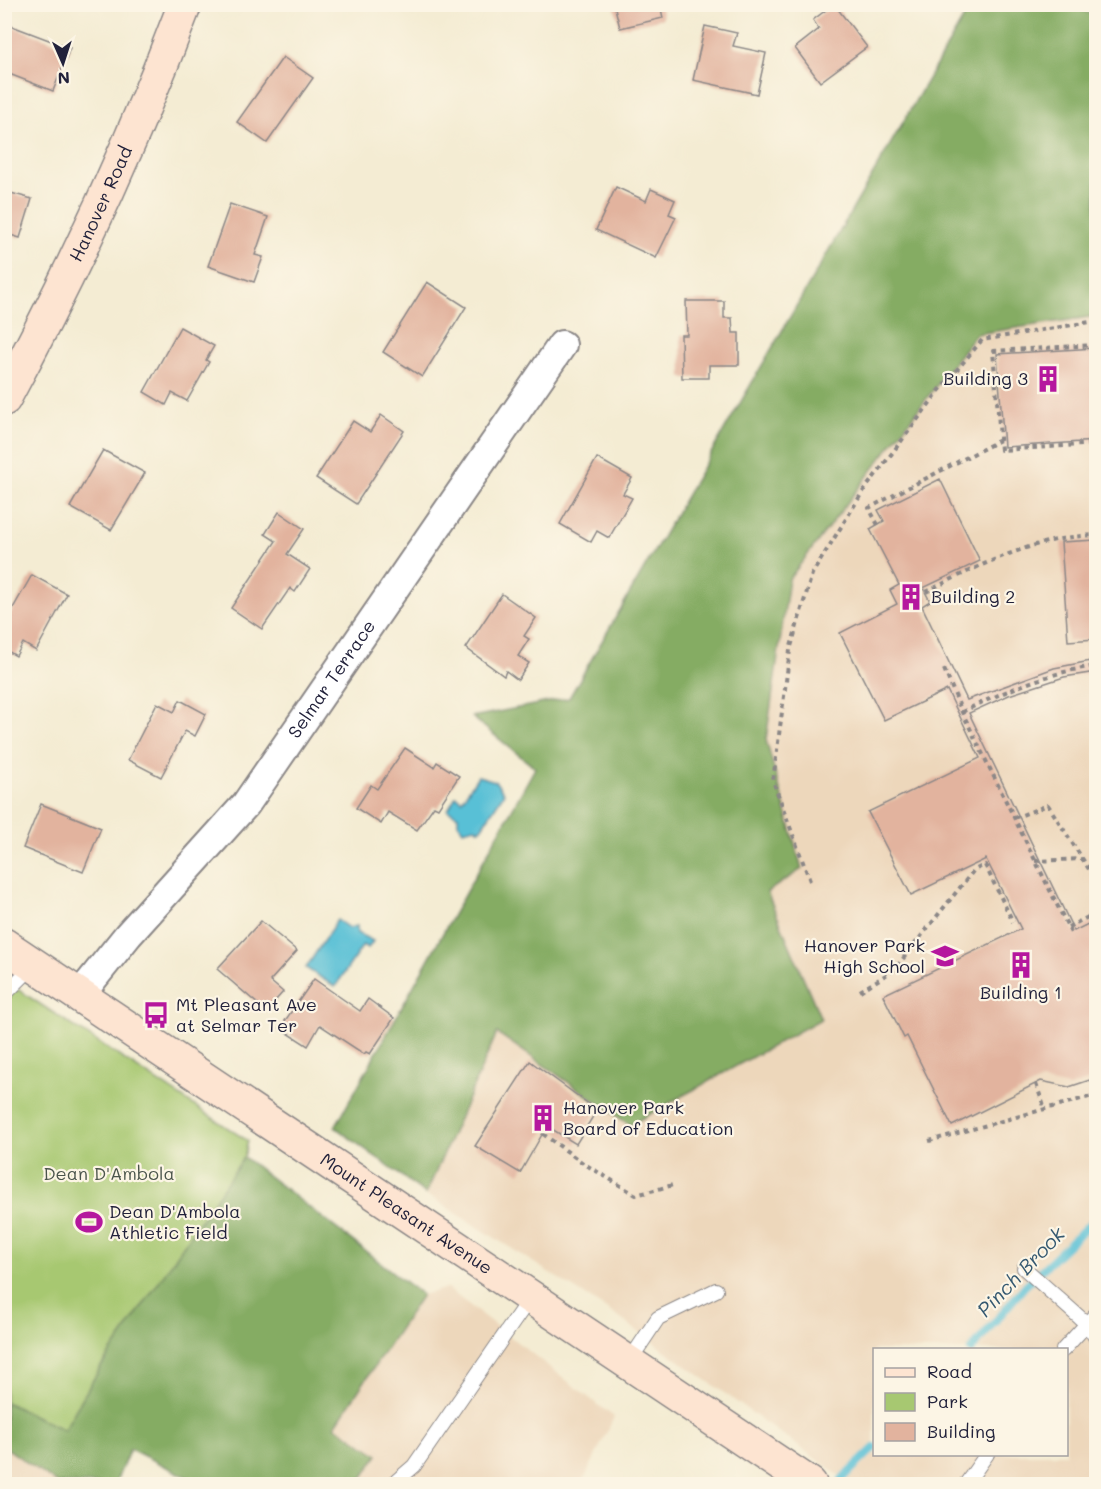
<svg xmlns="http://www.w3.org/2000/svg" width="1101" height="1489" font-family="Mali,sans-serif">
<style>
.built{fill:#edd7bb;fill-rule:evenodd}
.green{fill:#a7c871;stroke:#647556;stroke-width:1.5}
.forest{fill:#85ac63;stroke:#54674f;stroke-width:1.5}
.water{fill:#59c0d6;stroke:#3e7188;stroke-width:1.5}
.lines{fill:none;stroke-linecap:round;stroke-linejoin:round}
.stream{stroke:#59c0d6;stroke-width:8}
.building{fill:#e2b39e}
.lane-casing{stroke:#8b8787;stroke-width:16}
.street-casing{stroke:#8b8787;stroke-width:32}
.secondary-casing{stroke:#8b8787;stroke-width:36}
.path{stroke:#8b8787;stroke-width:4;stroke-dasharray:4.5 4.5;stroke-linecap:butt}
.lane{stroke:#fff;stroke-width:14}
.street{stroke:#fff;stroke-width:28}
.secondary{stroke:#fde4d1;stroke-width:33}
.labels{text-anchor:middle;stroke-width:4.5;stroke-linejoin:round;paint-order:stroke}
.street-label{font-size:18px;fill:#22223b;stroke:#fcf5e5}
.poi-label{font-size:18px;fill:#22223b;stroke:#fcf5e5;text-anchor:start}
.park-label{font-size:18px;fill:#4a544b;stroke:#fcf5e5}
.water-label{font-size:20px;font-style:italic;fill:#355971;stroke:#fcf5e5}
</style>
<rect width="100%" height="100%" fill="#fcf5e5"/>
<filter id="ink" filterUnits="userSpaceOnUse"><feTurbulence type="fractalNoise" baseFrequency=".0167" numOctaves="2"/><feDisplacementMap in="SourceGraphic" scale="12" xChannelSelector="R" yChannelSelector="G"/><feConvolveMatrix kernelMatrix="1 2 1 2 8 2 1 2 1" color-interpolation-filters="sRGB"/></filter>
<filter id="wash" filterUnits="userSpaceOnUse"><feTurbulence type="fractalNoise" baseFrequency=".008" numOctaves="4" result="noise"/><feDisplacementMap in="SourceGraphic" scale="24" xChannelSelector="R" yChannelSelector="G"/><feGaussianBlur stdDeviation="1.35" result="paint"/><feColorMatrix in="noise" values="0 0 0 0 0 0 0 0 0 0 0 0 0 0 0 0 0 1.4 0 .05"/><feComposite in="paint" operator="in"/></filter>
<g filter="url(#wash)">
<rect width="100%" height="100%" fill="#f4ecd3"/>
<g class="built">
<path d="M1096 316V1484H851L611 1312 426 1194 497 1033 630 1125 767 892 802 869 766 740 789 579 976 334ZM874 1350H1066V1454H874Z"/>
<polygon points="447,1288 614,1417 582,1484 358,1484 378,1455 335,1426 422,1295"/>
<polygon points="5,1447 58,1484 5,1484"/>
</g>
<polygon class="green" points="5,981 248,1141 244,1157 64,1430 5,1402"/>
<g class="forest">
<polygon points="971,5 1066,5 1096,15 1096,316 976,334 789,579 766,740 802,869 767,892 821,1019 630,1125 497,1033 426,1194 335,1127 535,768 472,717 569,698"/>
<polygon points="244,1157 422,1295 335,1426 378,1455 358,1484 201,1484 130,1449 115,1484 58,1484 5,1447 5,1402 64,1430 100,1368"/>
</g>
<g class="water">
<polygon points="478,776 495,781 504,793 480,830 475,827 463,830 458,823 458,816 448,810 456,796 462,800"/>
<polygon points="337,920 349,928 357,926 357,933 373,941 368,948 363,945 335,987 306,968"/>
</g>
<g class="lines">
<g class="stream">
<polyline points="971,1350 1025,1286 1096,1218"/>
<polyline points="842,1479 874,1448"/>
</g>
</g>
<g id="blocks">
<g class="building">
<polygon points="614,4 660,4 663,18 620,28"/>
<polygon points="834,4 867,47 820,82 795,48 819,29 813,20"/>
<polygon points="4,23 70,48 53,91 4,72"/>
<polygon points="705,26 737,33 733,46 766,53 757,94 693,80"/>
<polygon points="283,57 313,78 267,143 237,122"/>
<polygon points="616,187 646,201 651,189 675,200 669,214 676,217 656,258 596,230"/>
<polygon points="4,191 32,199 20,238 4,233"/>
<polygon points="230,204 268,217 255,255 263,257 254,282 208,266"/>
<polygon points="427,282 466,307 422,377 383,352"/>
<polygon points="686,301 724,301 724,318 732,318 733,333 739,333 739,365 709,365 709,378 682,378 681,335 687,335"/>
<polygon points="180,327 214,346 206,360 209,362 187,401 172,393 166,405 144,392"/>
<polygon points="1096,348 1096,441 1004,447 997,354"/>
<polygon points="381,415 404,431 356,504 316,478 353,421 370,432"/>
<polygon points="103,450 145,473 111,530 70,507"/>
<polygon points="597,458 632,478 623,494 632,498 609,538 597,531 591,542 560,524"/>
<polygon points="940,479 980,561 923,588 930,601 922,606 967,700 1054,668 1096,660 1096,672 1064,677 1009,695 969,713 1074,931 1096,920 1096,1078 1069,1087 1041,1081 952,1126 907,1036 904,1038 883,995 1021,929 986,859 911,895 868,812 980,758 947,690 884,720 840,633 897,604 890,590 899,585 870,529 884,521 878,510"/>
<polygon points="279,512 304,529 287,554 310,569 295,592 290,588 262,629 231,608 276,541 265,534"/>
<polygon points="1096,540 1096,639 1068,641 1061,542"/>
<polygon points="32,575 67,594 36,651 23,643 16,656 4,649 4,624"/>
<polygon points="502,594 536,618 524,636 529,639 518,656 529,663 518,680 506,671 504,676 466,648"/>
<polygon points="180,700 206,714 195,736 185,731 161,777 128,760 157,703 174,712"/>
<polygon points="405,748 434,767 437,762 459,776 438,808 434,806 417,830 388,812 381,824 356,808 371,785 377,789"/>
<polygon points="41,804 101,828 83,872 23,848"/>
<polygon points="261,921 297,951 270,981 283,992 266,1011 217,969"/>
<polygon points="314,979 360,1011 368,999 394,1018 370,1054 366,1052 364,1054 320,1025 308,1046 280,1028"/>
<polygon points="530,1061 597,1110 576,1144 547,1126 520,1173 475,1146"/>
</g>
</g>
</g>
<g filter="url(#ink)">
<use href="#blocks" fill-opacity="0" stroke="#8b8787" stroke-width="1.5"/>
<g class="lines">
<defs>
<g id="lane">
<polyline points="4,995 34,965"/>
<polyline points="1024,1268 1087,1324 1096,1338"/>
<polyline points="1063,1350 1096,1314"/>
<polyline points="628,1363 658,1318 716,1290"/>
<polyline points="393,1484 414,1466 530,1298"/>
<polyline points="966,1484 987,1454"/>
</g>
<g id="street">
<path id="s1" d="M79 996 128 935 246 804 562 345"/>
</g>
<g id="secondary">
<path id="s2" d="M4 399C73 272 134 140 185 4"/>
<path id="s3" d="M4 945 810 1484"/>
</g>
</defs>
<use href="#lane" class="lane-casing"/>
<use href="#street" class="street-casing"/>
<use href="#secondary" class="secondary-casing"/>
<g class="path">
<polyline points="1096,345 993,351 1001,450 1096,444"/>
<polyline points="878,525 869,508 1000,440"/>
<path d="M926 592C980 565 1035 537 1096 535"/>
<polyline points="944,669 962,712 1071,933"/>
<path d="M962 712C1005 691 1049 672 1096 666"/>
<polyline points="1014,818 1048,805 1096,880"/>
<polyline points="1035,861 1083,859"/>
<polyline points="810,881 773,781 790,650 812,574 862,493 939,391 982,340 1096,321"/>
<polyline points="1068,927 1096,913"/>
<polyline points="860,991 894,970 974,870 985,865 1013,922"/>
<polyline points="1036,1084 1045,1109"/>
<polyline points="543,1134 583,1163 636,1195 673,1185"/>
<polyline points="929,1141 1096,1095"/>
</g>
<use href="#lane" class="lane"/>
<use href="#street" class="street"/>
<use href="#secondary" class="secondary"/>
</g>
</g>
<defs>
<symbol id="building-bare" viewBox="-9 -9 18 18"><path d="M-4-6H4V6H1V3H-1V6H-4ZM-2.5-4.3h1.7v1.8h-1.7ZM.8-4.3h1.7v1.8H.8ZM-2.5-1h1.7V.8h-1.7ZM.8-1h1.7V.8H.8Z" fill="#b5179e" stroke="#fcf5e5" stroke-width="2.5" paint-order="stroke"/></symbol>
<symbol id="school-bare" viewBox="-9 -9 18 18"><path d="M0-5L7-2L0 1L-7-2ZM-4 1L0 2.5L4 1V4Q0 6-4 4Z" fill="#b5179e" stroke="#fcf5e5" stroke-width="2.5" paint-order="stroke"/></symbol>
<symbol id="bus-bare" viewBox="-9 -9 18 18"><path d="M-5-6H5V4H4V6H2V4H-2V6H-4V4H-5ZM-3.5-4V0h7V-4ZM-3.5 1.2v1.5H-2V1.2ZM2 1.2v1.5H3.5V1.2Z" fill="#b5179e" stroke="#fcf5e5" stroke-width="2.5" paint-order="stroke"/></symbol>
<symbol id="stadium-bare" viewBox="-9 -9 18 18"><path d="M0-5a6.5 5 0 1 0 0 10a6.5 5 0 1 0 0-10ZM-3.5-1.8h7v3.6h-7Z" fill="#b5179e" stroke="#fcf5e5" stroke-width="2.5" paint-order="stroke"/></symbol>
</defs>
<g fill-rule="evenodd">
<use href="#building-bare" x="1029" y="360" width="38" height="38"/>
<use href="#building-bare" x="892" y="578" width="38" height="38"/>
<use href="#school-bare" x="926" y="937" width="38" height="38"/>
<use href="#building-bare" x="1002" y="946" width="38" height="38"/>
<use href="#bus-bare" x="137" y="996" width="38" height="38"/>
<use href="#building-bare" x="524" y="1099" width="38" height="38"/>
<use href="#stadium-bare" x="70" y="1203" width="38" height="38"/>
</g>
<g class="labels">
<g class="street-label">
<text dy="6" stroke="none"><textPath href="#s2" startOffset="218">Hanover Road</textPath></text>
<text dy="6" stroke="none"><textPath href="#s1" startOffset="406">Selmar Terrace</textPath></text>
<text dy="6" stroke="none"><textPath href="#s3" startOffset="484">Mount Pleasant Avenue</textPath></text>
</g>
<g class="poi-label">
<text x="1028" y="385" text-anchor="end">Building 3</text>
<text x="931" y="603">Building 2</text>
<text x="925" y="952" text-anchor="end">Hanover Park<tspan x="925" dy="21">High School</tspan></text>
<text x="1021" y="999" text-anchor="middle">Building 1</text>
<text x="176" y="1011">Mt Pleasant Ave<tspan x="176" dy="21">at Selmar Ter</tspan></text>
<text x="563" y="1114">Hanover Park<tspan x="563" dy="21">Board of Education</tspan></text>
<text x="109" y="1218">Dean D'Ambola<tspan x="109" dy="21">Athletic Field</tspan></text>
</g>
<g class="park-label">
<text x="109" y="1180">Dean D'Ambola</text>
</g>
<g class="water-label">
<text transform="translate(1021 1272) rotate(-46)" y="7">Pinch Brook</text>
</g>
</g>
<rect width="1101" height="1489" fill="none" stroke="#fcf5e5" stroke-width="24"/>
<rect x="873" y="1348" width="195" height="108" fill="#fcf5e5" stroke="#a5a1a1" stroke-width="1.5"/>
<rect x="885" y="1368" width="30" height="9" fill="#fde4d1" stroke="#a5a1a1" stroke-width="1.5"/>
<text x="927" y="1378" font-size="18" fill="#22223b">Road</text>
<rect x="885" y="1393" width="30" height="18" fill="#a7c871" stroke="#a5a1a1" stroke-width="1.5"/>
<text x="927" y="1408" font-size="18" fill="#22223b">Park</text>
<rect x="885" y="1423" width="30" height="18" fill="#e2b39e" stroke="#a5a1a1" stroke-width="1.5"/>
<text x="927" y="1438" font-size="18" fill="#22223b">Building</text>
<g transform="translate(63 63) rotate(177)" stroke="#fcf5e5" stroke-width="4.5" paint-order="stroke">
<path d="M0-4.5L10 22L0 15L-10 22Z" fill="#22223b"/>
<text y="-9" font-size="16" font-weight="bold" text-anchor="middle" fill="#22223b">N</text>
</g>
</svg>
